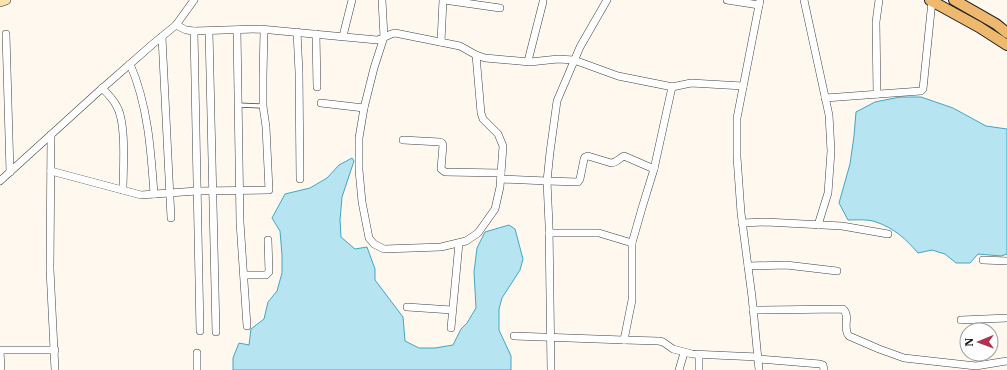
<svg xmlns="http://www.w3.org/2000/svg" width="1007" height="370" font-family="'IBM Plex Serif',serif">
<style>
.water{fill:#b6e5f1;stroke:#43a6c3}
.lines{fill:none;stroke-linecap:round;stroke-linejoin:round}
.lane-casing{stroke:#404040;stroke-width:5}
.street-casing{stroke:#404040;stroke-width:8}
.secondary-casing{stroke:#2f2f2f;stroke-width:10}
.primary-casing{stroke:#1e1e1e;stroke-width:12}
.lane{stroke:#fff;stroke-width:3.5}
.street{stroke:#fff;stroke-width:7}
.secondary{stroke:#f9e4ae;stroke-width:9}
.primary{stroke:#eeb96e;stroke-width:10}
</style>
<rect width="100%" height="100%" fill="#fef8ee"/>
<g class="water">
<path d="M900 97H921L953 108 986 126 1007 129V254L1001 256 978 254 970 263H956L945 254 932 250 918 253C906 239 894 228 876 222 869 219 856 220 848 220L839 203 850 164 854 136 856 112 875 102Z"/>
<polygon points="352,158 354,161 342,197 340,220 341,237 355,249 367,247 375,269 375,280 403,317 405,341 419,348 435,348 453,345 461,329 467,323 476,308 474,272 477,248 485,232 509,225 515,229 523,259 520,270 502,298 499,309 499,330 511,356 511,370 233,370 233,358 239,343 249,345 251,329 264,319 268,302 277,291 282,273 282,255 280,231 272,218 285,194 310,188 327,178 339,165"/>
</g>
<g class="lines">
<defs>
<polyline id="lane" points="238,105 263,106"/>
<g id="street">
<polyline points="382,0 384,37 374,68 364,108 359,138 359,170 362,202 369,238 374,244 384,249 441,247 466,241 478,233 495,209 500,187 503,146 498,134 483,119 481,113 476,55"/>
<polyline points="444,0 500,8"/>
<polyline points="727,0 759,5"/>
<polyline points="804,0 829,115 831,151 828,193 818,225"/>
<path d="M176 25 186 30 194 31 260 29 377 40C384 39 388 34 395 33L460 46 476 55 485 58 530 62 558 59 574 60 618 76 668 86 672 87 691 83 743 86"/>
<polyline points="237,30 240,222 247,326"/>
<polyline points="194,31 200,331"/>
<polyline points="209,31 216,332"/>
<polyline points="297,32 299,72 300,179"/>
<polyline points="6,34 10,172"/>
<polyline points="316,34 317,87"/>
<polyline points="343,36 352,0"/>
<polyline points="162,37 171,218"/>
<polyline points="441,42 443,0"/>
<polyline points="528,61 543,2"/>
<path d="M130 64C148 105 151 151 154 194"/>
<path d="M102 88C107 93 113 99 116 105 127 122 123 169 123 190"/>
<polyline points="877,94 876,22 879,0"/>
<polyline points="825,98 921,91 923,89 932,1"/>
<polyline points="321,103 364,108"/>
<polyline points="51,135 50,269 55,370"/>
<polyline points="403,140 440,142 442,143 443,145 441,169 445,172 501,173"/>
<polyline points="51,171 141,195 197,191 269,190 266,127 263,106 263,77 264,30"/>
<path d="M501 179 547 181 578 182 580 179 584 159 585 157 588 156 611 163C617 163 619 158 624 156L654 169"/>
<polyline points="0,181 98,92 154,43 176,25 194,0"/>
<polyline points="742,223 766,222 842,226 888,234"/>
<polyline points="549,233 599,233 632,243"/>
<polyline points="983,260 1007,261"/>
<polyline points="748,266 786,265 837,271"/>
<polyline points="244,275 266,275 269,272 268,240"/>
<polyline points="407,307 452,310"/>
<path d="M753 310 843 309C851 316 842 328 849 336L879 349 904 358 976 366 1007 361"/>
<polyline points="961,320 1007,318"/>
<polyline points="451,328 459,243"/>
<polyline points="514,336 624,340 659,341 663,342 673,349 692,354 758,357"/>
<polyline points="624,340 632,300 632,243 642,208 654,169 672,87"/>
<polyline points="197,353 197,370"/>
<polyline points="699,355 699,370"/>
<polyline points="758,359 820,364 823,365 824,370"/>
<polyline points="1,370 0,350 55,350"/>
<polyline points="551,370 549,225 547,181 550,152 557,101 580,47 607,0"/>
<polyline points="679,370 684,353"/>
<polyline points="759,370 752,297 741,213 737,157 737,118 760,0"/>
</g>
<polyline id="secondary" points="0,2 6,0"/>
<g id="primary">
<polyline points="930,0 979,27 1007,45"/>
<polyline points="954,0 996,24 1007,33"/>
</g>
</defs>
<use href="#lane" class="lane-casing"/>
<use href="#street" class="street-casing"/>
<use href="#secondary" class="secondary-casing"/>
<use href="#primary" class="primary-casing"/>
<use href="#lane" class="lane"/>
<use href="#street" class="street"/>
<use href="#secondary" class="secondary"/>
<use href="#primary" class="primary"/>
</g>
<g transform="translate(979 342) rotate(269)"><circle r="19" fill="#ffffff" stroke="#9e9e9e"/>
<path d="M0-3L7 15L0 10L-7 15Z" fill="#b2304c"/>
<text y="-6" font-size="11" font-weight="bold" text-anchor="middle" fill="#0d0d0d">N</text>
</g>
</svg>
